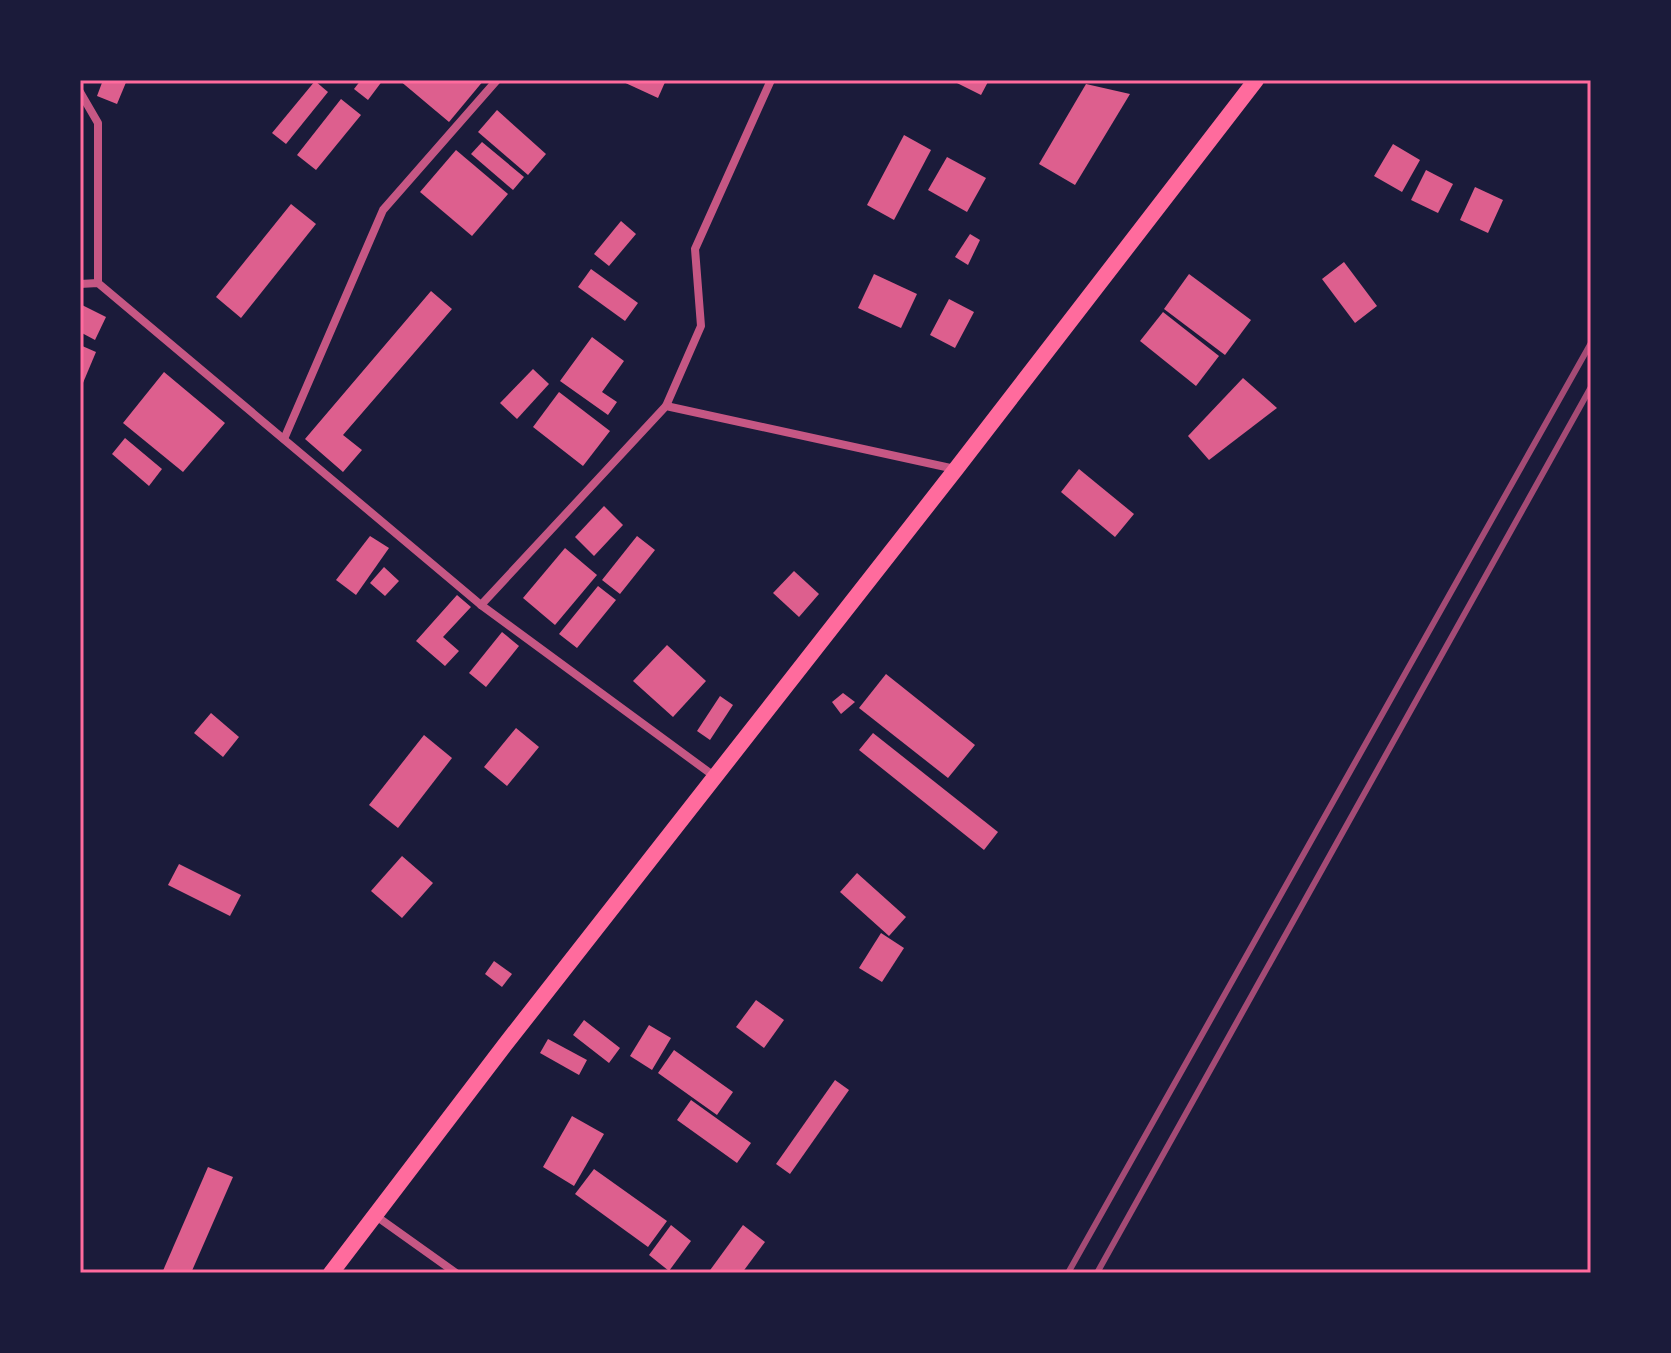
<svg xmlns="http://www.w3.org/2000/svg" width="1671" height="1353" font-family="Ubuntu,sans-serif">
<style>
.building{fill:#dd5f8e}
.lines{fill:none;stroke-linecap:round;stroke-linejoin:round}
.minor{stroke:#c65784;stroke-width:8}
.secondary{stroke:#ff6b9d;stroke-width:16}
.rail{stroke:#a44b75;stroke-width:6}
.neatline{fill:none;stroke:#ff6b9d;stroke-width:3}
</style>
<rect width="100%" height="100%" fill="#1b1b3a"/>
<g class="building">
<polygon points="103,80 127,80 117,104 97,96"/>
<polygon points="361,80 383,80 368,100 354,89"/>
<polygon points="399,80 484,80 449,122"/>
<polygon points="619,80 666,80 658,98"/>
<polygon points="951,80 989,80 981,95"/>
<polygon points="315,81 328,92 286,144 272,133"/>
<polygon points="1086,84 1130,94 1075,185 1039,164"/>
<polygon points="341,99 361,115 316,170 297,155"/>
<polygon points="497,110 546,154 528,175 478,132"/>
<polygon points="904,135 931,150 894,220 867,205"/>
<polygon points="482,142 524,177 513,190 471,154"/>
<polygon points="1393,144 1420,160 1402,192 1374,176"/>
<polygon points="456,150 508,194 472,236 420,192"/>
<polygon points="947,157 986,178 967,212 928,190"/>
<polygon points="1426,170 1453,184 1438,213 1411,200"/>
<polygon points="1475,187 1503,200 1488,233 1460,220"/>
<polygon points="291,204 316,224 241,318 216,297"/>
<polygon points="621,221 636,234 609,266 594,254"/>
<polygon points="970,234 980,240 968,265 955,257"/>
<polygon points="1344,262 1377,306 1355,323 1322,279"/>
<polygon points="591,269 638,303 625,321 578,287"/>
<polygon points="874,274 917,294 901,328 858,308"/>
<polygon points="1189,274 1251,320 1225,355 1164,309"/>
<polygon points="431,291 452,309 343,435 362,450 343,472 305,439"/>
<polygon points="949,299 974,312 955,348 930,335"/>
<polygon points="80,304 106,317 95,340 80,332"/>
<polygon points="1163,312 1219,356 1196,386 1140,341"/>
<polygon points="592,337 624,361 602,392 617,402 608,415 560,381"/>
<polygon points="80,345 96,352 80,390"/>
<polygon points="533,369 549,384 517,419 500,403"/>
<polygon points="164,372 225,423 183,472 123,423"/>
<polygon points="1243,378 1277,408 1209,460 1188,436"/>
<polygon points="559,392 610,431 583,466 533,427"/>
<polygon points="125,438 162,469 149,486 112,454"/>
<polygon points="1079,469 1134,514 1115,537 1061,492"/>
<polygon points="604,506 623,525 594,556 575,537"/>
<polygon points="370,536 389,548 356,595 336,580"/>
<polygon points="637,536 655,550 620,594 602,580"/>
<polygon points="565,548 597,575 555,625 523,598"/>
<polygon points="384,567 399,581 385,596 370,583"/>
<polygon points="794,571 819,594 799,617 773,593"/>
<polygon points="598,586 616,600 577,648 559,634"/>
<polygon points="457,595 471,607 443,637 459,651 445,666 416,641"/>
<polygon points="502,632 519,646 486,687 469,673"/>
<polygon points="667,645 706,681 673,717 633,681"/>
<polygon points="886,674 975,745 948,778 859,708"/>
<polygon points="843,693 855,702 841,714 832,702"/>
<polygon points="720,696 733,705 710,740 697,731"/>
<polygon points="211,713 239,737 223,757 194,733"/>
<polygon points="516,728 539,747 507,786 484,767"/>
<polygon points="873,733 998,832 984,850 859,750"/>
<polygon points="424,735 452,758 398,828 369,805"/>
<polygon points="402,856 433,883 402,918 371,891"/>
<polygon points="179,864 241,895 230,916 168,885"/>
<polygon points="857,873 906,917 889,936 840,892"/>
<polygon points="881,933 904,948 882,982 859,968"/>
<polygon points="494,961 512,974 502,987 485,974"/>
<polygon points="756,1000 784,1020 764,1048 736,1027"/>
<polygon points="584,1020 620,1048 609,1063 573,1035"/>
<polygon points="649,1025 671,1038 652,1070 630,1056"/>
<polygon points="548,1039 587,1060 579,1075 540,1053"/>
<polygon points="674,1050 733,1092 717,1115 658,1073"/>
<polygon points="835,1080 849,1090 790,1174 776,1164"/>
<polygon points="691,1100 751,1143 737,1163 677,1120"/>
<polygon points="572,1116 604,1134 574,1186 543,1167"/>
<polygon points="208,1167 233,1177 191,1273 162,1273"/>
<polygon points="594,1169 667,1221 648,1247 575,1194"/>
<polygon points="671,1225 691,1241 669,1271 649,1255"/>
<polygon points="743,1225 765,1242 742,1273 708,1273"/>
</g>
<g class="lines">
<g class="minor">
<polyline points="80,92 98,123 98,283"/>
<polyline points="80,284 98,283 481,605 714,776"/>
<polyline points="666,406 701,326 695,249 771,80"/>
<polyline points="284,439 383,210 497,80"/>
<polyline points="481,605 666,406 955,469"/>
<polyline points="376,1216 456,1273"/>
</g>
<polyline class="secondary" points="331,1273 504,1046 956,469 1256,80"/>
<g class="rail">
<polyline points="1068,1273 1591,343"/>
<polyline points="1097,1273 1591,387"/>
</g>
</g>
<rect width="1671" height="1353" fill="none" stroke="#1b1b3a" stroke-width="164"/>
<rect x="82" y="82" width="1507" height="1189" class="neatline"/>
</svg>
